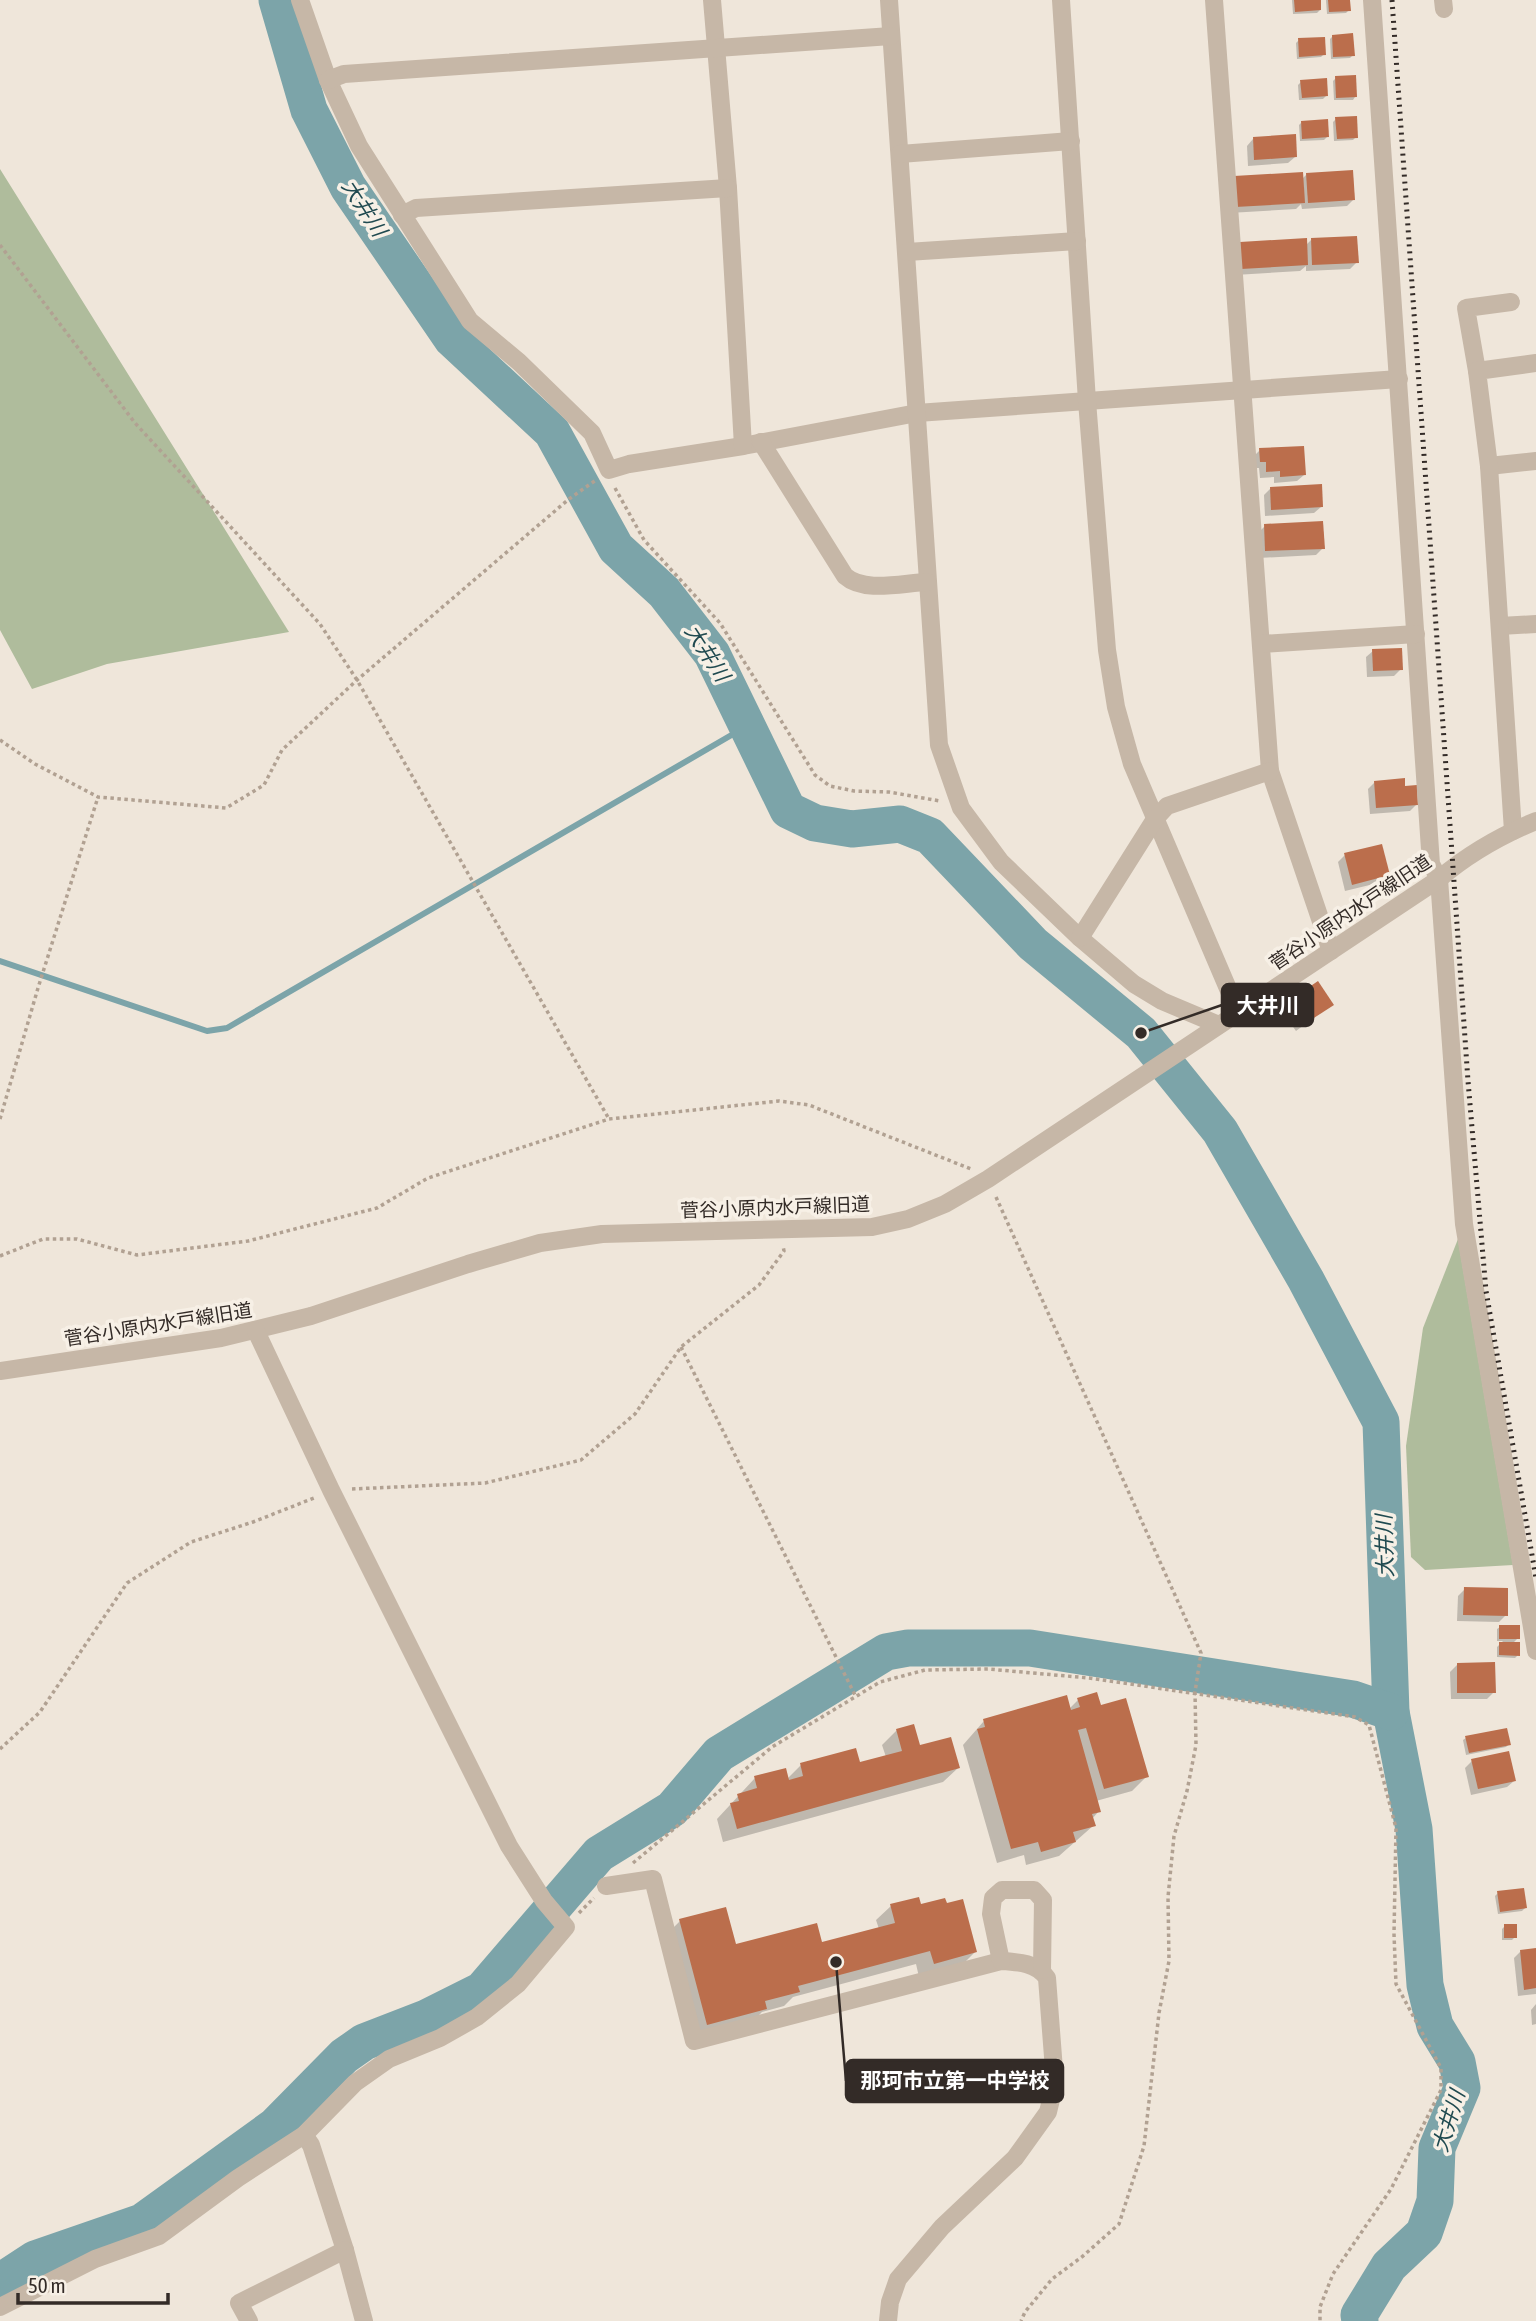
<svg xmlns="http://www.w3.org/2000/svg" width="1536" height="2321" font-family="'Asap Condensed','Noto Sans JP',sans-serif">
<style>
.green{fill:#afbc9c}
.shadow{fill:#0003}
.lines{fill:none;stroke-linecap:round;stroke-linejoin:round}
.stream{stroke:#7ca4a9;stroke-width:6}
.river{stroke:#7ca4a9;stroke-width:37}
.building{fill:#bb6e4c}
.path{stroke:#b1a192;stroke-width:3.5;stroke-dasharray:3.5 3.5;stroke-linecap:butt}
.minor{stroke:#c6b7a7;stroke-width:18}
.rail{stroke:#332b27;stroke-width:5;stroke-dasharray:2 5;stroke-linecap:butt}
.labels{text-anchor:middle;stroke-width:7;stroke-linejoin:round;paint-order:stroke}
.street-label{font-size:19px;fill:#332b27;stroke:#f7f0e6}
.water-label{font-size:21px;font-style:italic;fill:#204a50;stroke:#f7f0e6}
.leader{fill:none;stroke:#332b27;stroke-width:2.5}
.callout-dot{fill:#332b27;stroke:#f7f0e6;stroke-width:2.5}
.callout{fill:#332b27;stroke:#332b27;stroke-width:2.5}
.callout-label{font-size:21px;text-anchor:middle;font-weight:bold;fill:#fff}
</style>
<rect width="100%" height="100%" fill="#efe6da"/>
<g class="green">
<polygon points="0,169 289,632 107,664 32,689 0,630"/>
<polygon points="1458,1239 1513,1565 1425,1570 1411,1557 1406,1446 1423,1328"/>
</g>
<g class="shadow">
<polygon points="1292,0 1319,0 1320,10 1317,13 1293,14"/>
<polygon points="1326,0 1348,0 1349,10 1346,13 1327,14"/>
<polygon points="1333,36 1353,55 1350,58 1331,59 1330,39"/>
<polygon points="1299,40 1324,54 1321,57 1297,59 1296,43"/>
<polygon points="1336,78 1355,97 1353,100 1334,100 1333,81"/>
<polygon points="1301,82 1326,96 1323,99 1299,100 1298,85"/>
<polygon points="1336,119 1356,137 1353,140 1334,141 1333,122"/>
<polygon points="1302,122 1327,137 1324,140 1300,141 1299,125"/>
<polygon points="1253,139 1295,157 1288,163 1248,166 1247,146"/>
<polygon points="1307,174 1354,199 1347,206 1302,209 1301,204 1296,209 1229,213 1234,178 1301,180"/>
<polygon points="1311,240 1357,262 1350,269 1306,271 1306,266 1300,271 1235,275 1234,251 1305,246"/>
<polygon points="1260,450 1304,475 1297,481 1274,483 1274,477 1260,478 1259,468 1254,468 1253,457"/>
<polygon points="1271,488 1321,507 1314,513 1265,516 1264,495"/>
<polygon points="1265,526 1323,548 1316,555 1259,558 1258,533"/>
<polygon points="1373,651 1401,669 1394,676 1367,677 1366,657"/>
<polygon points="1375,782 1404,788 1417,804 1410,811 1370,814 1368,789"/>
<polygon points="1345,855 1388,875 1382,882 1345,891 1338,862"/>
<polygon points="1288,1003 1331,1005 1296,1031 1281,1010"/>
<polygon points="1465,1589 1506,1615 1499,1622 1457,1621 1458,1596"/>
<polygon points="1500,1627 1518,1638 1512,1644 1518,1655 1515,1658 1497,1657 1497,1647 1503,1641 1497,1641 1497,1629"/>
<polygon points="1457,1665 1494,1692 1487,1699 1451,1699 1450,1672"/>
<polygon points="1078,1700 1100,1707 1147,1776 1132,1791 1096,1801 1099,1811 1092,1819 1094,1825 1059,1856 1026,1865 1024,1855 997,1863 963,1745 984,1721 1069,1709"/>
<polygon points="897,1730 919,1747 958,1768 943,1782 723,1842 717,1819 755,1778 787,1779 801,1765 858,1764 886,1757 882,1745"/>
<polygon points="1466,1738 1509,1744 1506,1747 1466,1755 1463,1740"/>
<polygon points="1472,1761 1514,1781 1507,1787 1471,1795 1465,1768"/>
<polygon points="1498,1893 1525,1908 1522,1911 1498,1914 1495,1896"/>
<polygon points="891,1906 920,1906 975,1952 961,1966 919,1977 916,1964 793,1997 784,2006 762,2012 751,2023 693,2038 666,1935 680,1921 735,1947 820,1944 879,1929 876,1920"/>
<polygon points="1505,1926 1515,1937 1512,1940 1502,1940 1502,1929"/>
<polygon points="1536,1950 1536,1994 1518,1996 1514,1958 1521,1951"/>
<polygon points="1536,2004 1536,2024 1532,2025 1531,2010"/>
</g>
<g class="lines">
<polyline class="stream" points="0,961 207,1031 227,1028 747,726"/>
<g class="river">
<polyline points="277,0 309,110 348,187 452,339 552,432 616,548 664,592 712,654 788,810 815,823 852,829 900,824 930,836 1033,944 1141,1033 1220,1131 1306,1280 1381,1422 1391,1712 1414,1829 1425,1985 1435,2026 1457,2062 1462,2088 1437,2148 1435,2201 1424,2233 1389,2266 1359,2315 1360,2321"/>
<polyline points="0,2282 35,2259 142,2222 275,2126 344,2056 364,2042 426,2018 482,1990 599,1854 672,1809 719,1754 886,1652 908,1648 1030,1648 1353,1699 1391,1712"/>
</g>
</g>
<g class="building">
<polygon points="1294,0 1321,0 1321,10 1295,12"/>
<polygon points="1328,0 1350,0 1351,11 1329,12"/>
<polygon points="1353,33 1355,56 1333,57 1332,35"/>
<polygon points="1325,37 1326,55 1299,57 1298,38"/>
<polygon points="1356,75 1357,97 1336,98 1335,76"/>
<polygon points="1327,78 1328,96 1302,98 1300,80"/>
<polygon points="1357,116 1358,138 1337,139 1335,117"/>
<polygon points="1328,119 1329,137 1302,139 1301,121"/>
<polygon points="1296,134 1297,157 1254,160 1253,137"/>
<polygon points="1353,170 1355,200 1308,203 1306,173"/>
<polygon points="1303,172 1305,203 1235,207 1234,176"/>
<polygon points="1357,236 1359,263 1312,265 1311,238"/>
<polygon points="1307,238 1308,265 1241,269 1240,242"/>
<polygon points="1304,446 1306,475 1280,477 1280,471 1266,472 1266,462 1260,462 1259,448"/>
<polygon points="1322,484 1323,507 1271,510 1270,487"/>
<polygon points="1323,521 1325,549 1265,551 1264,524"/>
<polygon points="1402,648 1403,670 1373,671 1372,649"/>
<polygon points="1405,778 1405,786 1417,785 1418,805 1376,808 1374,781"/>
<polygon points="1382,844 1390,875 1352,885 1344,853"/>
<polygon points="1318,981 1334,1005 1303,1025 1287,1002"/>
<polygon points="1464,1587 1508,1588 1508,1616 1463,1615"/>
<rect x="1499" y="1625" width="21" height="14"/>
<polygon points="1499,1642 1520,1642 1520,1656 1499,1655"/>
<polygon points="1495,1662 1496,1693 1457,1693 1457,1663"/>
<polygon points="1097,1692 1101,1705 1126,1698 1149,1777 1104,1789 1086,1728 1078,1730 1101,1812 1092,1814 1096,1826 1073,1832 1076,1842 1041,1852 1038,1842 1011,1849 977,1729 985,1727 983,1719 1067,1695 1071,1710 1080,1707 1077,1698"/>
<polygon points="914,1724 920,1745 951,1737 960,1768 737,1829 730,1803 739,1801 737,1794 757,1788 754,1776 786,1768 789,1780 803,1776 800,1763 856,1748 860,1762 902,1751 896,1729"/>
<polygon points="1507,1728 1511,1745 1469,1753 1465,1736"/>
<polygon points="1509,1751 1516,1781 1478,1789 1471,1759"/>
<polygon points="1524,1888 1527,1908 1500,1912 1497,1891"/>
<polygon points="919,1897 921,1904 945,1898 947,1903 963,1899 977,1952 934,1964 930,1951 798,1986 800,1992 765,2001 767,2009 707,2025 679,1919 726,1907 736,1944 817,1923 822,1942 895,1923 890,1904"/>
<rect x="1504" y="1924" width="13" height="14"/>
<polygon points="1536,1948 1536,1988 1524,1990 1520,1950"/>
</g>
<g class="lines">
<g class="path">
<polyline points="0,245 135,423 320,624 357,680 609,1119"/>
<polyline points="615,488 644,540 720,623 815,775 830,786 854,791 889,792 940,801"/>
<polyline points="0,740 35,764 98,797 226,808 264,785 282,750 357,680 569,499 596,480"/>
<polyline points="0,1119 38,988 98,797"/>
<polyline points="996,1197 1201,1653 1195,1692 1196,1745 1187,1791 1174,1836 1168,1897 1169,1961 1159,2013 1144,2146 1119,2224 1083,2256 1052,2279 1025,2312 1021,2321"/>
<polyline points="0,1256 43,1239 77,1239 137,1255 248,1241 377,1208 428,1178 609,1119 779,1101 809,1105 971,1169"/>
<polyline points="681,1347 856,1697"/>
<polyline points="352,1489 485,1483 581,1460 635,1414 681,1347 759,1285 784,1251 783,1246"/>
<polyline points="0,1749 40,1712 127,1583 191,1542 253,1522 314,1498"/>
<polyline points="633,1863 772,1747 880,1682 925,1670 988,1669 1089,1678 1355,1717 1369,1725 1396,1828 1394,1934 1396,1984 1441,2068 1441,2090 1391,2189 1333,2274 1320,2307 1320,2321"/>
<polyline points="579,1913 594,1898"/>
</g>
<g class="minor">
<polyline points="300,0 328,80 359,146 470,321 519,362 592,433 609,470 629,464 743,446 917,413 1399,379"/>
<polyline points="712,0 728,188 743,446"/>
<polyline points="889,0 939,745 961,808 1001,862 1080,938 1134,984 1162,1001 1219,1025"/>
<polyline points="1061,0 1087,401 1107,650 1116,707 1132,764 1238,1012"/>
<polyline points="1214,0 1270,771 1331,951"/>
<polyline points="1372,0 1431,864 1439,879 1464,1224 1536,1651"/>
<polyline points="1443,0 1444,9"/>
<polyline points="328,80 344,74 891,36"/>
<polyline points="900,154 1071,141"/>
<polyline points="402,215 416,208 728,188"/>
<polyline points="907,252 1077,241"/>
<polyline points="1477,371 1466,308 1511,302"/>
<path d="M761 442 845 576C864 593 902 583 927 582"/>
<polyline points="1489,466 1536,461"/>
<polyline points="1500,626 1536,624"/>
<polyline points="1261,644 1416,634"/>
<polyline points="1513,831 1489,466 1477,371 1536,363"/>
<polyline points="1080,938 1155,819 1167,806 1270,771"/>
<path d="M0 1371 221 1338 311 1316 468 1264 540 1243 602 1234 872 1227 908 1219 945 1204 988 1179 1439 879C1467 855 1502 835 1536 821"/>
<path d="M606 1886 653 1879 694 2041 1001 1961C1019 1962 1037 1963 1047 1978L1055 2083 1048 2112 1015 2158 942 2227 898 2279 890 2302 888 2321"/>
<polyline points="1001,1961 991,1914 993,1898 1002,1890 1034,1890 1043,1900 1042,1970"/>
<polyline points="304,2135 311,2145 345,2250 364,2321"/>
<polyline points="0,2307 95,2259 159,2236 238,2178 304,2135 355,2083 389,2059 440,2038 477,2017 518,1984 566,1927 544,1901 509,1846 331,1490 256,1331"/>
<polyline points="249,2321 239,2303 345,2250"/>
</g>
<polyline class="rail" points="1392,0 1468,1081 1486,1291 1536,1578"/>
</g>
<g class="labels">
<g class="street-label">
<text transform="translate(1350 912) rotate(-34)" y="7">菅谷小原内水戸線旧道</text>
<text transform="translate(775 1207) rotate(-2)" y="7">菅谷小原内水戸線旧道</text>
<text transform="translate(158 1324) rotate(-9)" y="7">菅谷小原内水戸線旧道</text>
</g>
<g class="water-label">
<text transform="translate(364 208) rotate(57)" y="7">大井川</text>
<text transform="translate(707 653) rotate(57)" y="7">大井川</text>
<text transform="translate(1385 1546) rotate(-92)" y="7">大井川</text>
<text transform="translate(1449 2121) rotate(-73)" y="7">大井川</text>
</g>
</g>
<path class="leader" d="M1141 1033L1222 1005M836 1962L846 2081"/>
<g class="callout-dot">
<circle cx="1141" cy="1033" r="7"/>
<circle cx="836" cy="1962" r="7"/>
</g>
<g class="callout">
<rect x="1222" y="984" width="91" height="42" rx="7"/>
<rect x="846" y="2060" width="217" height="42" rx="7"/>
</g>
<g class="callout-label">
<text x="1268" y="1013">大井川</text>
<text x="955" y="2088">那珂市立第一中学校</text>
</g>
<path d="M18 2293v10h150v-10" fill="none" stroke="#332b27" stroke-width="3.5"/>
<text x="28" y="2293" font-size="21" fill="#332b27" stroke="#f7f0e6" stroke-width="5" paint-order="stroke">50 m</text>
</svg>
